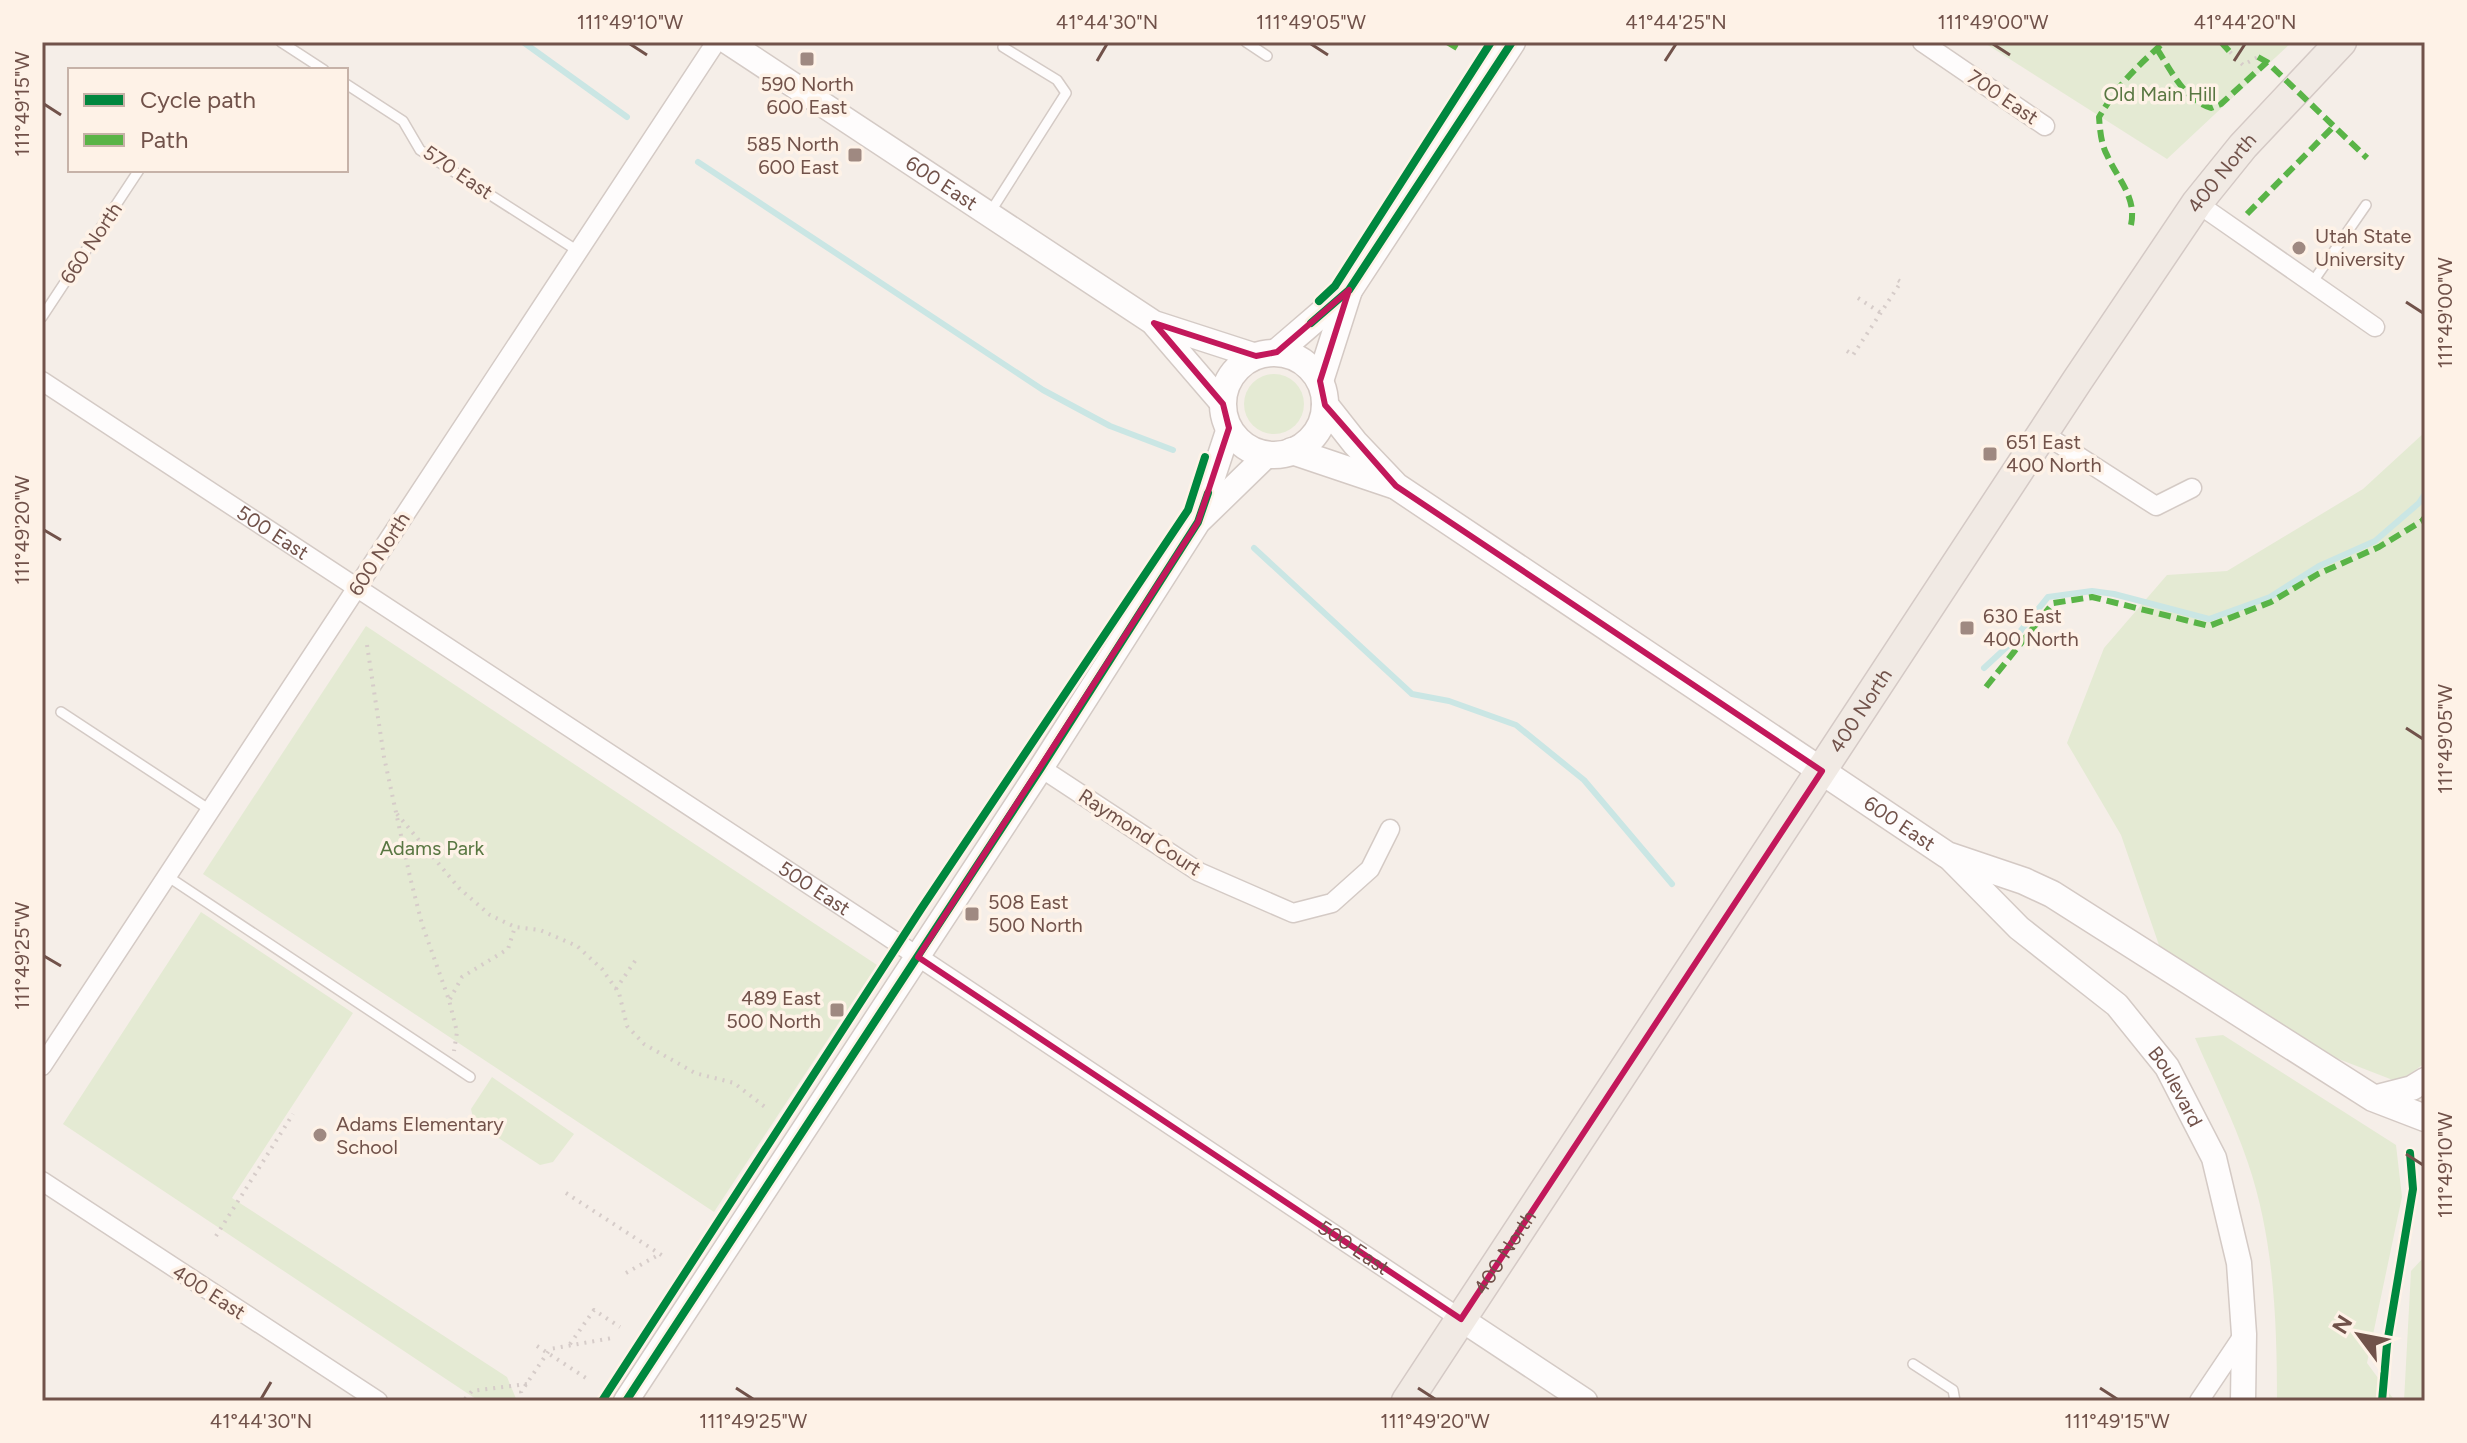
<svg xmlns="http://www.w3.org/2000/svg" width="2467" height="1443" font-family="Figtree,sans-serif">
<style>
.green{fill:#e4ead3}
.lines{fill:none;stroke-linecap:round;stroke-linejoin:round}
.stream{stroke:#cae6e4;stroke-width:6}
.service-casing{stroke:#d4cac5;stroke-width:12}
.minor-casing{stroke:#d4cac5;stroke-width:21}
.tertiary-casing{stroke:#d4cac5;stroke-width:27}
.secondary-casing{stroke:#d4c9c4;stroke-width:29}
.primary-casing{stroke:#d4c9c5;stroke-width:33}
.path{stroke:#d6ccc9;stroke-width:4;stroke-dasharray:2 6;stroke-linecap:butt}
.service{stroke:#fefcfc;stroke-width:9}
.minor{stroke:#fefcfc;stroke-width:18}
.tertiary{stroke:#fefcfc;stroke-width:24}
.secondary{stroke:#fefcfc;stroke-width:26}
.primary{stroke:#f1eae4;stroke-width:30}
.quiet{stroke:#59b447;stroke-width:6;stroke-dasharray:12 6;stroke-linecap:butt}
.cycleway-casing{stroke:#fef2e7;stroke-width:13}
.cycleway{stroke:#00873e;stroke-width:8}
.marked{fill:none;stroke:#c2185b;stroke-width:6;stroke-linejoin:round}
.ticks{fill:none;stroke:#71524a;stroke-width:3}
.poi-dot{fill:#9f8981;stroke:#fef2e7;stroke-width:3}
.labels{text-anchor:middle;stroke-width:7;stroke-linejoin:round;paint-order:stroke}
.poi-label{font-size:20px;fill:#71524a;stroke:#fef2e7;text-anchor:start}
.park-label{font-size:20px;fill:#597742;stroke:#fef2e7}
.street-label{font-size:20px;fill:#71524a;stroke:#fef2e7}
.neatline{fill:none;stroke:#71524a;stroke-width:3}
.ticks-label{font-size:20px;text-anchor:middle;fill:#71524a}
</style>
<rect width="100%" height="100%" fill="#f5eee8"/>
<g class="green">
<polygon points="1983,42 2292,42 2167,159"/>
<circle cx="1274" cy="404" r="30"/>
<polygon points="2425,432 2425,1063 2398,1082 2323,1053 2161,951 2121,835 2067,743 2104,648 2167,575 2227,571 2363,489"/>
<polygon points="366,626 877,965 714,1212 203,874"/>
<polygon points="201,912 353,1013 232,1198 507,1377 517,1401 479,1401 63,1124"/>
<path d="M2223 1035 2396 1145 2402 1197 2367 1363 2395 1401H2277C2277 1322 2274 1239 2248 1163 2234 1121 2213 1079 2195 1038Z"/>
<polygon points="492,1077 574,1134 553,1162 540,1165 474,1122 471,1109"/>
<polygon points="2425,1256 2425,1401 2404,1401 2411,1271"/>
</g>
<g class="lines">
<g class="stream">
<polyline points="523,42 627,117"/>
<polyline points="698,162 1043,390 1110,426 1173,450"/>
<polyline points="1254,548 1412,694 1449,701 1516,725 1584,780 1672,884"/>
<polyline points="1984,668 2010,644 2048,597 2092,591 2114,594 2209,619 2270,597 2319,566 2375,541 2419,503 2425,494"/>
</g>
<defs>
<g id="service">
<polyline points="281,42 324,70"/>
<polyline points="1246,42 1267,56"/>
<polyline points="346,84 403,121 420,150 578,251"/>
<polyline points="991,211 1066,93 1057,80 1003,47"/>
<polyline points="2312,283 2366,205"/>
<polyline points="42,317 139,170"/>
<polyline points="61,712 210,810"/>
<polyline points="167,876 470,1077"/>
<polyline points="1913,1364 1953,1390 1955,1401"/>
</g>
<g id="minor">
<polyline points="1922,42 2045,126"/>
<polyline points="2197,203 2375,327"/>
<path id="s1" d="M42 381 872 926 1461 1319"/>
<polyline points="2044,434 2156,506 2192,488"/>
<polyline points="1041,768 1199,872 1293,913 1332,903 1370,869 1390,829"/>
<polyline points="42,1066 716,42"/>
<polyline points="42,1181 378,1401"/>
<polyline points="2199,1401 2244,1334"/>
</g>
<g id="tertiary">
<path id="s2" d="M728 42 1154 323 1256 356"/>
<polyline points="1155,325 1223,404"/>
<polyline points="1200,516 1229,428"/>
<path id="s3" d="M1947 855 2019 928 2117 1005 2167 1067 2214 1158 2239 1263 2244 1334 2243 1401"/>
<polyline points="2373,1098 2412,1088 2425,1080"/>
<polyline points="1461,1319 1585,1401"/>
<polyline points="626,1401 1041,768 1198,522 1268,454"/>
</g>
<g id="secondary">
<polyline points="1277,352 1349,290 1512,42"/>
<circle cx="1274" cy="404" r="51"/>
<polyline points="1320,381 1349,290"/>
<path id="s4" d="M1325 405 1355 443 1396 486 1947 855 2024 881 2052 894 2373 1098 2425 1118"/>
<polyline points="1292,451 1393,485"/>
</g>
<g id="primary">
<path id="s5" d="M1407 1401 2077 381 2197 203 2243 146 2341 42"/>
</g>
</defs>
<use href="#service" class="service-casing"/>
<use href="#minor" class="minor-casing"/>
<use href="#tertiary" class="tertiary-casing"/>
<use href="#secondary" class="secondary-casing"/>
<use href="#primary" class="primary-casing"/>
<g class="path">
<polyline points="2230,52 2243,65 2258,57"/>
<polyline points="1858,298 1881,313"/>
<polyline points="1847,351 1853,355 1901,282 1896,279"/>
<polyline points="367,645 384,757 410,877 422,924 449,1000 457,1032 454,1051"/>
<polyline points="397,814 459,888 490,915 515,927 540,930 577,946 602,969 619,993 627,1026 644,1044 695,1073 734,1083 765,1107"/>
<polyline points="616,989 637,958"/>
<polyline points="450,999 462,977 508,949 515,927"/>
<polyline points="566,1193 666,1258"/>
<polyline points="216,1236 293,1114"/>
<polyline points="626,1273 660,1254"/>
<polyline points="570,1344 594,1310 620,1327"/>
<polyline points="537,1346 586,1378"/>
<polyline points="465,1399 472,1391 527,1384"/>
<polyline points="523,1401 521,1392 550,1349 612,1338"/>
</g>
<use href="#service" class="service"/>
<use href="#minor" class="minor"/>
<use href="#tertiary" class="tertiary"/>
<use href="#secondary" class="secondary"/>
<use href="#primary" class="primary"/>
<g class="quiet">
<polyline points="1447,42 1457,48"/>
<polyline points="2221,42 2230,52"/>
<path d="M2157 49C2172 72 2184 99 2211 108L2221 104 2267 62"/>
<polyline points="2258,57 2267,62 2367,158"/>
<polyline points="2247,214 2335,125"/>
<path d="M2131 225C2137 197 2118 180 2107 155 2101 144 2100 130 2099 117 2121 81 2134 70 2164 42"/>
<polyline points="1986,687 2053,603 2092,597 2209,626 2271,602 2318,574 2379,547 2422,521 2425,517"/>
</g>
<defs>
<g id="cycleway">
<polyline points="1319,301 1335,286 1491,42"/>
<polyline points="1311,323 1349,290 1512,42"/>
<polyline points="602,1401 921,909 1188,510 1205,457"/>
<polyline points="626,1401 1041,768 1198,522 1208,493"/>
<polyline points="2382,1401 2387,1344 2413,1189 2410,1153"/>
</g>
</defs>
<use href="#cycleway" class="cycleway-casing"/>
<use href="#cycleway" class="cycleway"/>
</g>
<path class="marked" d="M1349 290 1320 381 1325 405 1396 486 1822 771 1461 1319 918 957 1198 522 1229 428 1223 404 1154 323 1256 356 1277 352Z"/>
<path class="ticks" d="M630 44 647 55M1311 44 1328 55M1993 44 2010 55M1097 61 1107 44M1665 61 1676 44M2234 61 2245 44M44 104 61 115M2406 302 2423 313M44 530 61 540M2406 728 2423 739M44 956 61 966M2406 1154 2423 1165M736 1388 753 1399M1418 1388 1435 1399M2100 1388 2117 1399M261 1399 271 1382"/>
<g class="poi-dot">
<rect x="799" y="51" width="16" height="16" rx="4"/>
<rect x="847" y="147" width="16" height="16" rx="4"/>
<circle cx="2299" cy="248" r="8"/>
<rect x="1982" y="446" width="16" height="16" rx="4"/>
<rect x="1959" y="620" width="16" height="16" rx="4"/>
<rect x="964" y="906" width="16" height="16" rx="4"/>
<rect x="829" y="1002" width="16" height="16" rx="4"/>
<circle cx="320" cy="1135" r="8"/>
</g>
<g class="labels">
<g class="poi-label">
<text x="807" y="91" text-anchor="middle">590 North<tspan x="807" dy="23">600 East</tspan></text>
<text x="839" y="151" text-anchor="end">585 North<tspan x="839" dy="23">600 East</tspan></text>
<text x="2315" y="243">Utah State<tspan x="2315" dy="23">University</tspan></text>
<text x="2006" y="449">651 East<tspan x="2006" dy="23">400 North</tspan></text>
<text x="1983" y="623">630 East<tspan x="1983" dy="23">400 North</tspan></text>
<text x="988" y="909">508 East<tspan x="988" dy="23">500 North</tspan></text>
<text x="821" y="1005" text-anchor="end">489 East<tspan x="821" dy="23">500 North</tspan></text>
<text x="336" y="1131">Adams Elementary<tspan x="336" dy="23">School</tspan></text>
</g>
<g class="park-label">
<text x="2160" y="101">Old Main Hill</text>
<text x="432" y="855">Adams Park</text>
</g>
<g class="street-label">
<text transform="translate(2003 97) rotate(34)" y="7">700 East</text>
<text transform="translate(458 172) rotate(34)" y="7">570 East</text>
<text dy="7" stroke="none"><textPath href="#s5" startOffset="1474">400 North</textPath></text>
<text dy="7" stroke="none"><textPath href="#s2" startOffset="256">600 East</textPath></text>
<text transform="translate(91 243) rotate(-56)" y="7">660 North</text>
<text dy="7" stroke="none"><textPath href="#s1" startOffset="276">500 East</textPath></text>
<text transform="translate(379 554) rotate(-57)" y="7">600 North</text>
<text dy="7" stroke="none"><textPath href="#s5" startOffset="826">400 North</textPath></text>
<text dy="7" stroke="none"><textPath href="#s4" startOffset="714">600 East</textPath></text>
<text transform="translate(1140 832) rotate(33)" y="7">Raymond Court</text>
<text dy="7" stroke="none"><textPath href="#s1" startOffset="924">500 East</textPath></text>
<text dy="7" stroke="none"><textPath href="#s3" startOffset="328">Boulevard</textPath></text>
<text dy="7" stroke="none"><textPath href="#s1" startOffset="1572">500 East</textPath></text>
<text dy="7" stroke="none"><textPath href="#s5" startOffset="178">400 North</textPath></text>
<text transform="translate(209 1292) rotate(33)" y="7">400 East</text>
</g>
</g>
<rect width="2467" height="1443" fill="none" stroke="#fef2e7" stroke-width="88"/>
<rect x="68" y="68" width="280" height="104" fill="#fef2e7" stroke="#c6b2a8" stroke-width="2"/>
<rect x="84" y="94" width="40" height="12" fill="#00873e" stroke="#c6b2a8" stroke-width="2"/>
<text x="140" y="108" font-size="24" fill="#71524a">Cycle path</text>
<rect x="84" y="134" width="40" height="12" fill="#59b447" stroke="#c6b2a8" stroke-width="2"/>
<text x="140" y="148" font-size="24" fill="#71524a">Path</text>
<g transform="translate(2359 1335) rotate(302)" stroke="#fef2e7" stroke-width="6" paint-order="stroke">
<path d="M0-6L14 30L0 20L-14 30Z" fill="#71524a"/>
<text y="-12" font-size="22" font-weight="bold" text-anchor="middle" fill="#71524a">N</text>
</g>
<rect x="44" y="44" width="2379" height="1355" class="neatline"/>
<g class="ticks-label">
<text x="630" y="29">111°49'10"W</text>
<text x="1107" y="29">41°44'30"N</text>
<text x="1311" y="29">111°49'05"W</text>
<text x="1676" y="29">41°44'25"N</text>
<text x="1993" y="29">111°49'00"W</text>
<text x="2245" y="29">41°44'20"N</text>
<text transform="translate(22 104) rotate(-90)" y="7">111°49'15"W</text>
<text transform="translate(2445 313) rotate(-90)" y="7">111°49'00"W</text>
<text transform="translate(22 530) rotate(-90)" y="7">111°49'20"W</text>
<text transform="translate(2445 739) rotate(-90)" y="7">111°49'05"W</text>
<text transform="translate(22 956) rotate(-90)" y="7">111°49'25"W</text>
<text transform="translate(2445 1165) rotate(-90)" y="7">111°49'10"W</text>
<text x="261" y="1428">41°44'30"N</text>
<text x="753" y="1428">111°49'25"W</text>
<text x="1435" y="1428">111°49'20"W</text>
<text x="2117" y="1428">111°49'15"W</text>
</g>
</svg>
